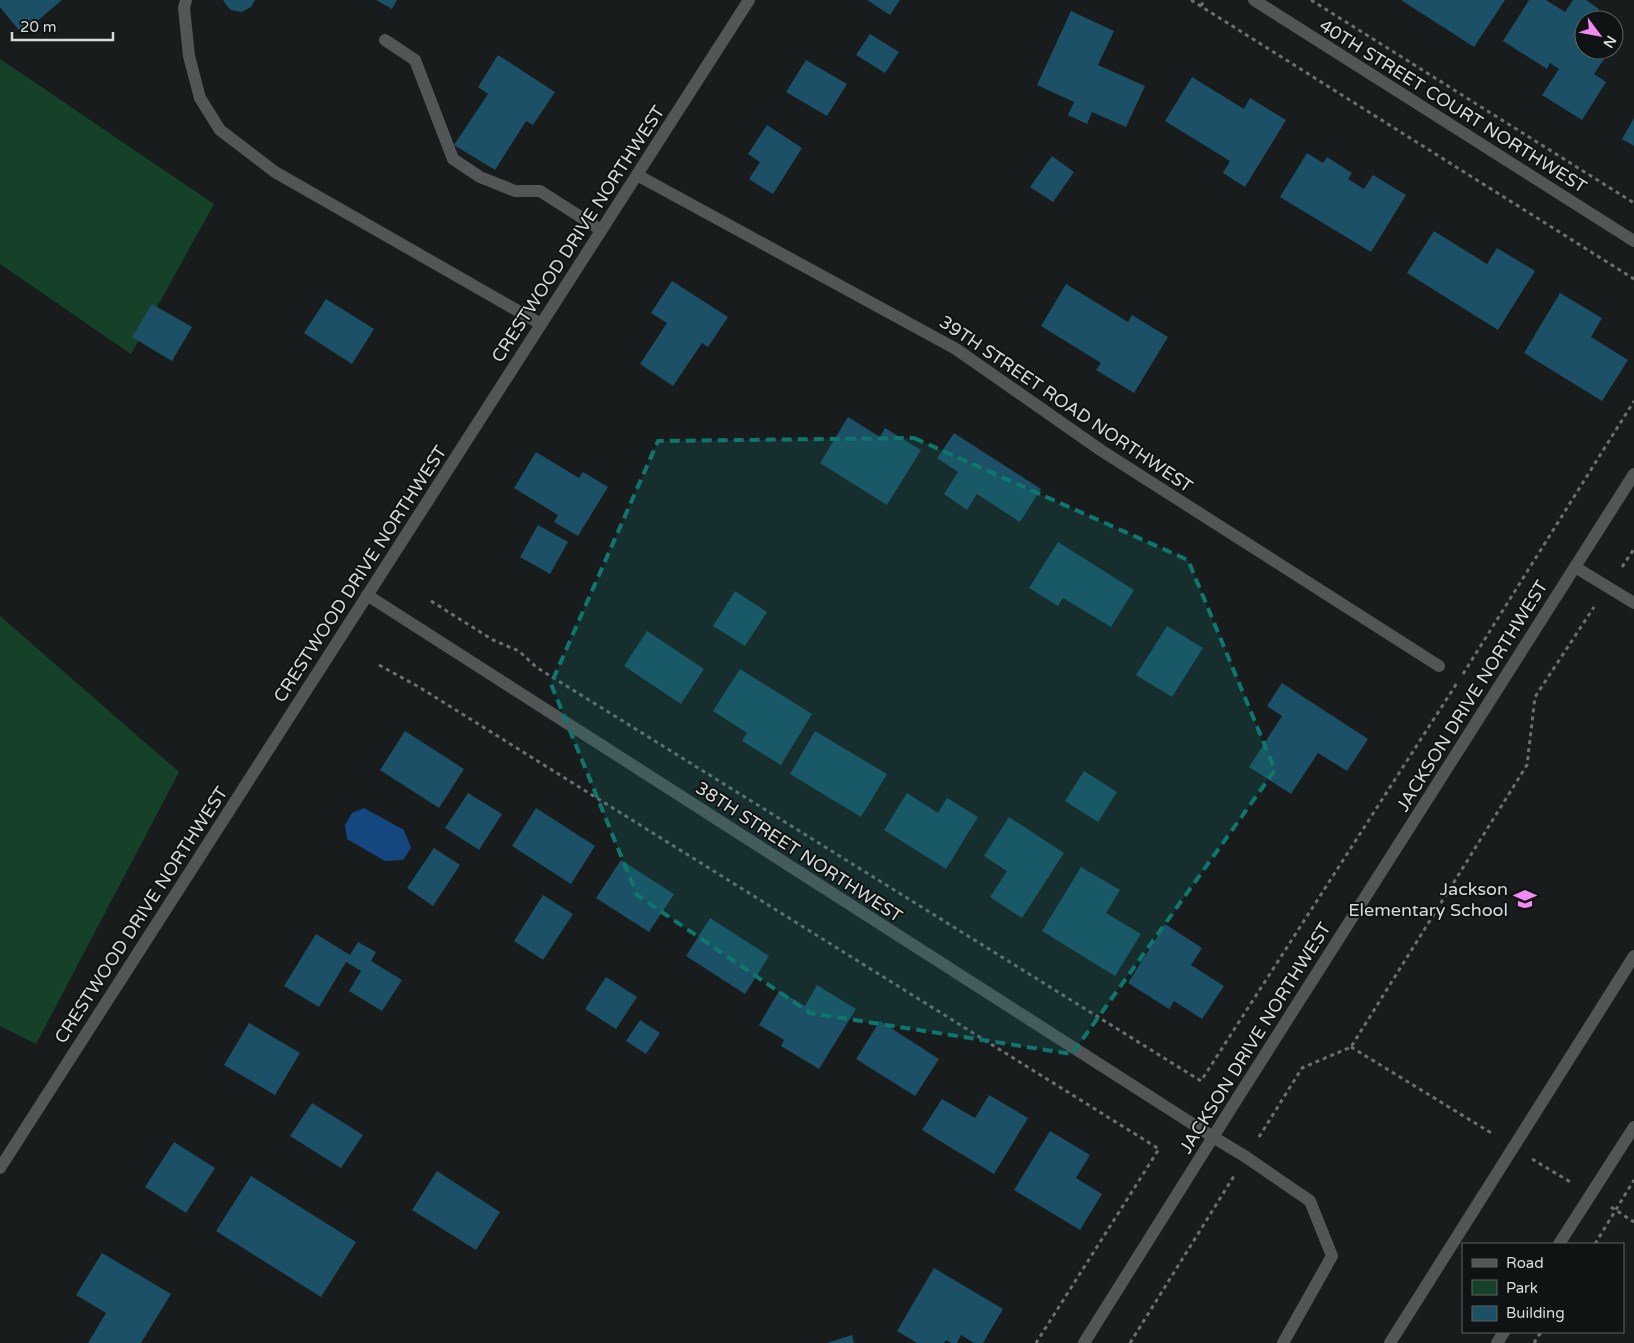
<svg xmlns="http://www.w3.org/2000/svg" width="1634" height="1343" font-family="'Varela Round',sans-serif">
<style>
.green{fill:#164129}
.water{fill:#144780}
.building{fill:#1b5066}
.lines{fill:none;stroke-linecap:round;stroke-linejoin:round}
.path{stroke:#6b6f70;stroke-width:3;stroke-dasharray:4 4;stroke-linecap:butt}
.lane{stroke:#525657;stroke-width:12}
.street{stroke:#525657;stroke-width:12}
.marked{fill:#0f766e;fill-opacity:0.2;stroke:#0f766e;stroke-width:4;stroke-dasharray:10 6;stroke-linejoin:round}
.labels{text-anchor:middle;stroke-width:4;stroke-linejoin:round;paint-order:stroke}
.street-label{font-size:18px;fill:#d8dbdb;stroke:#0f1313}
.poi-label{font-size:18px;fill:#d8dbdb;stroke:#0f1313;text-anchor:end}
</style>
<rect width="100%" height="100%" fill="#181c1d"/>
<g class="green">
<polygon points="0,59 214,204 131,354 0,264"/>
<polygon points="0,616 179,772 36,1044 0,1026"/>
</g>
<polygon class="water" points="364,808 404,830 411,848 403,860 385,861 347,839 345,825 352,813"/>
<g class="building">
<polygon points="0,0 62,0 22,34 0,7"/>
<polygon points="223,0 255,0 251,7 242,12 231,10 227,6"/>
<polygon points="376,0 397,0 392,9"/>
<polygon points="867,0 900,0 890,15"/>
<polygon points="1401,0 1505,0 1474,47"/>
<polygon points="1529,0 1546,0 1565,12 1573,0 1586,0 1599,9 1592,20 1584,20 1584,50 1610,50 1594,74 1606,82 1582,120 1542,95 1559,69 1550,63 1547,69 1503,41"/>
<polygon points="1071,11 1114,31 1098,65 1145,86 1126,127 1092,112 1087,124 1068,115 1074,102 1037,85"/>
<polygon points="870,34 899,52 885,73 856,55"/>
<polygon points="498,55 555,92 533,125 526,121 495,170 454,145 488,94 478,87"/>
<polygon points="806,60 847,84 827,116 786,92"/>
<polygon points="1192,77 1244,109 1250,98 1286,120 1245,187 1223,173 1230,161 1165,121"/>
<polygon points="1634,118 1634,146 1622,139"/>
<polygon points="767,125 802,148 773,194 749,179 760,162 748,154"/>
<polygon points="1307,153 1323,163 1327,157 1352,173 1348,179 1364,189 1373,175 1406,195 1371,252 1280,197"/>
<polygon points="1052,156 1074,172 1053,202 1030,187"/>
<polygon points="1434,231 1487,264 1497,248 1535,271 1498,330 1407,273"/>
<polygon points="672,281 728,317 708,347 702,343 673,386 640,364 667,323 651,313"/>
<polygon points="1066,284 1128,322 1132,315 1168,337 1134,393 1096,370 1101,363 1041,326"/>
<polygon points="1560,293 1602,318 1591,337 1628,360 1602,401 1524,353"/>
<polygon points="326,299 374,329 352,364 304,333"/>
<polygon points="152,304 192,327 172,361 132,337"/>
<polygon points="848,417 880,437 885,428 921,450 887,505 820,463"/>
<polygon points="954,433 1041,489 1020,522 977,494 967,510 944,494 958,472 937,458"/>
<polygon points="536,452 579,478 583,472 608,487 578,536 554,522 558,515 514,488"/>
<polygon points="538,525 568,542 550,574 520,557"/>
<polygon points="1058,542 1134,590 1111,627 1063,598 1058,606 1029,588"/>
<polygon points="735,591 767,612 745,646 713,626"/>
<polygon points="1167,626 1203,648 1172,697 1136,675"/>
<polygon points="647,631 704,669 681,704 624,666"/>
<polygon points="740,669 812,714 781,765 742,741 747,733 713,711"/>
<polygon points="1282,683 1368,739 1347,771 1318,753 1291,794 1249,767 1282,716 1267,706"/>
<polygon points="405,731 464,769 439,808 380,770"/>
<polygon points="815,731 887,774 861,817 790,774"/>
<polygon points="1084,771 1117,792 1098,822 1065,801"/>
<polygon points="468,793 502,814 479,850 445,828"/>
<polygon points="907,793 938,813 947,798 978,817 946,869 884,830"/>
<polygon points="536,808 595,846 571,884 512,846"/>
<polygon points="1009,817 1064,853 1022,918 990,897 1007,871 984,856"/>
<polygon points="434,848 460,865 433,906 407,888"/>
<polygon points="621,860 674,894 649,932 596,898"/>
<polygon points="1081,867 1120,890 1106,913 1141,934 1115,976 1042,931"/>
<polygon points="543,895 573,914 543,960 514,941"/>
<polygon points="710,918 769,956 745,994 686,956"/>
<polygon points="1165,924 1202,948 1191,965 1224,986 1202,1019 1174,1001 1169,1009 1128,983"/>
<polygon points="316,934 350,955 358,942 376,952 371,961 402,980 382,1011 349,991 361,971 346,962 319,1007 284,986"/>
<polygon points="606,977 637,997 616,1029 585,1009"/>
<polygon points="817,985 856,1009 819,1069 781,1046 784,1040 759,1025 779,991 805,1006"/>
<polygon points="640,1020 660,1033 646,1054 626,1041"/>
<polygon points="880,1021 939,1059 915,1096 856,1059"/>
<polygon points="249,1023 300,1053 275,1095 224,1065"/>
<polygon points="989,1095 1028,1118 994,1174 922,1130 942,1099 975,1118"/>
<polygon points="312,1103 363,1135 341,1168 290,1136"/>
<polygon points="1050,1131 1090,1155 1076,1178 1102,1194 1080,1230 1014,1190"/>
<polygon points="174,1142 215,1168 186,1213 145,1187"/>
<polygon points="437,1171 500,1212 476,1250 412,1210"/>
<polygon points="251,1176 356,1242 321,1297 216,1231"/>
<polygon points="102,1253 171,1294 141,1343 88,1343 106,1313 76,1295"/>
<polygon points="934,1268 1003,1309 983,1343 974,1343 961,1335 957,1343 951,1343 946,1340 944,1343 917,1343 897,1331"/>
<polygon points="852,1335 854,1343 827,1343"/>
</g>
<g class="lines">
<g class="path">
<polyline points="1191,0 1634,279"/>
<polyline points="1311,0 1634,203"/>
<polyline points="1201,6 1204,0"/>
<polyline points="1622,567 1634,549"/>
<polyline points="431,601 493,640 519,651 536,667 1201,1081 1457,683"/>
<polyline points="379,665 419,687 1159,1149 1036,1343"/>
<polyline points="1463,674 1634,401"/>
<polyline points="1351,1047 1493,1134"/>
<polyline points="1259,1137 1302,1068 1351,1047 1527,765 1535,697 1594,607"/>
<polyline points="1532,1159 1572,1183"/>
<polyline points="1611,1207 1634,1222"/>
<polyline points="1595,1244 1634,1180"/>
<polyline points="1130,1343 1234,1176"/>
<polyline points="1534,1343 1541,1332"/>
</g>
<g class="lane">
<polyline points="186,0 184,8 189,56 200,98 220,130 275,172 541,324"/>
<polyline points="385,40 415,60 453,159 480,177 515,191 540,191 601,230"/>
<polyline points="1575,567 1634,603"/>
<polyline points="1213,1137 1246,1157 1310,1201 1332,1256 1283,1343"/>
<polyline points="1559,1244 1634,1127"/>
<polyline points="1390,1343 1634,956"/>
<polyline points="1497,1343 1504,1332"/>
</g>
<g class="street">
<polyline points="1254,0 1634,241"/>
<polyline points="637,175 956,349 1102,451 1439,666"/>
<polyline points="367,595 1213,1137"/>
<polyline points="0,1168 749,0"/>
<polyline points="1084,1343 1235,1102 1634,474"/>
</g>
</g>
<path class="marked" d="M914 438 1188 560 1275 770 1072 1054 810 1013 637 895 551 684 658 441Z"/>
<defs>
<symbol id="school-bare" viewBox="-9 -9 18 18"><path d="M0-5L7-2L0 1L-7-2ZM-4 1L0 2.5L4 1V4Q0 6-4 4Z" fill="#f38af1" stroke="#0f1313" stroke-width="2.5" paint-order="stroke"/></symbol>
</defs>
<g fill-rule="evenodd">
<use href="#school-bare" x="1509" y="883" width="32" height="32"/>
</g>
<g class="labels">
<g class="street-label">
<text transform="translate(1453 106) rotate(32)" y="6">40TH STREET COURT NORTHWEST</text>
<text transform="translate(578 234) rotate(-57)" y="6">CRESTWOOD DRIVE NORTHWEST</text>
<text transform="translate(1066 404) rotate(34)" y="6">39TH STREET ROAD NORTHWEST</text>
<text transform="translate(360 574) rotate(-57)" y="6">CRESTWOOD DRIVE NORTHWEST</text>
<text transform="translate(1472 696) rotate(-58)" y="6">JACKSON DRIVE NORTHWEST</text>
<text transform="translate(799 852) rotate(33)" y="6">38TH STREET NORTHWEST</text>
<text transform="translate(141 915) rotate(-57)" y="6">CRESTWOOD DRIVE NORTHWEST</text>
<text transform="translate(1255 1038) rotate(-58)" y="6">JACKSON DRIVE NORTHWEST</text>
</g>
<g class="poi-label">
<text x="1508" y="895">Jackson<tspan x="1508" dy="21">Elementary School</tspan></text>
</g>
</g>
<rect x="1462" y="1243" width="162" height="90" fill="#0f1313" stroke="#5f6363"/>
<rect x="1472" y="1259" width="25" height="8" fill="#525657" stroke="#5f6363"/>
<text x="1506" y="1268" font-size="15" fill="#d8dbdb">Road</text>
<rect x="1472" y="1280" width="25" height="15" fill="#164129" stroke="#5f6363"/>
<text x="1506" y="1293" font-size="15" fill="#d8dbdb">Park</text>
<rect x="1472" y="1306" width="25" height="15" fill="#1b5066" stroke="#5f6363"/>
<text x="1506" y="1318" font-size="15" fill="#d8dbdb">Building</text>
<g transform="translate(1599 35) rotate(122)"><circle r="24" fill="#0f1313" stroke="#5f6363"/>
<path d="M0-4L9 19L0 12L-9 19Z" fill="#f38af1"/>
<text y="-8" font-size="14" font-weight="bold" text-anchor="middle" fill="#d8dbdb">N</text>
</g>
<path d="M12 32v8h101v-8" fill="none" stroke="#d8dbdb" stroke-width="2.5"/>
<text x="20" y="32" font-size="15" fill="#d8dbdb" stroke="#0f1313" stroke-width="4" paint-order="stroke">20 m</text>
</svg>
